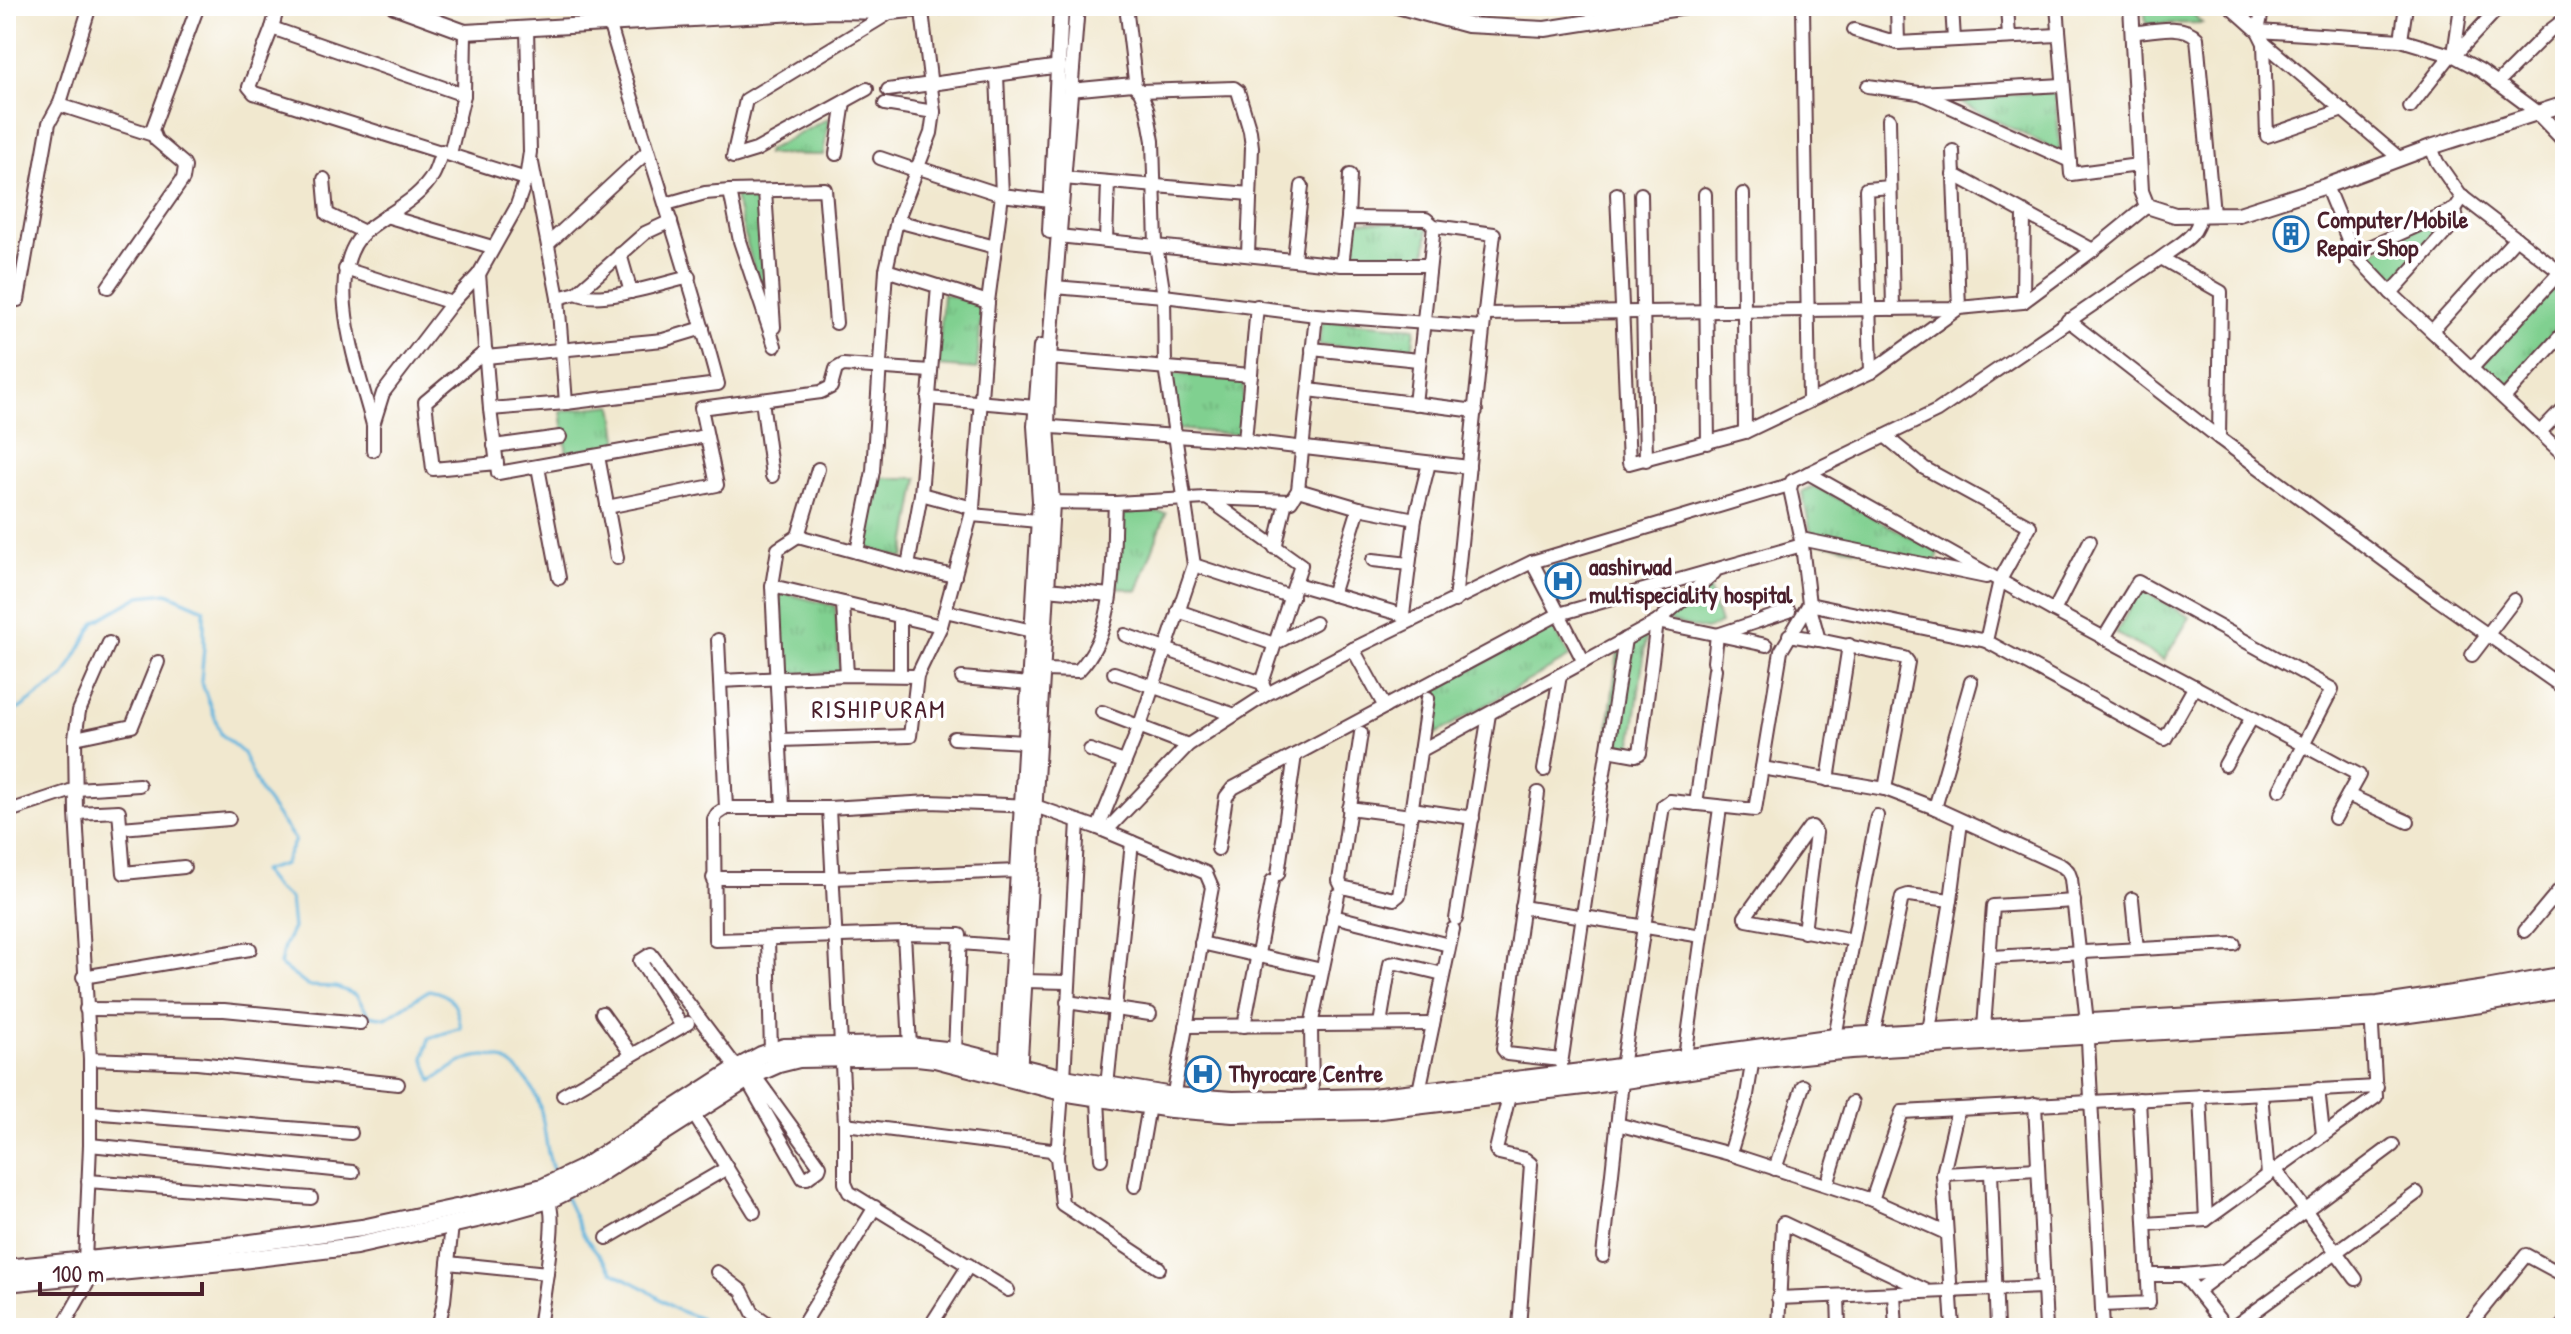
<svg xmlns="http://www.w3.org/2000/svg" width="2571" height="1334" font-family="'Patrick Hand',sans-serif">
<style>
.park{fill:url(#park-tufts);stroke:#65785e;stroke-width:2}
.lines{fill:none;stroke-linecap:round;stroke-linejoin:round}
.stream{stroke:#63b5de;stroke-width:3}
.minor-casing{stroke:#633d44;stroke-width:16}
.tertiary-casing{stroke:#633d44;stroke-width:18}
.secondary-casing{stroke:#633d44;stroke-width:20}
.minor{stroke:#fff;stroke-width:12}
.tertiary{stroke:#fff;stroke-width:14}
.secondary{stroke:#fff;stroke-width:16}
.labels{text-anchor:middle;stroke-width:7;stroke-linejoin:round;paint-order:stroke}
.poi-label{font-size:24px;font-weight:bold;fill:#4a1f2b;stroke:#fff;text-anchor:start}
.neighbourhood-label{font-size:26px;letter-spacing:2px;fill:#4a1f2b;stroke:#fff}
</style>
<defs>
<pattern id="park-tufts" width="24" height="20" patternUnits="userSpaceOnUse" patternTransform="scale(2)"><rect width="24" height="20" fill="#80d090"/><path d="M3 7l-1-3M5 7V3M7 7l1-3M15 17l-1-3M17 17v-4M19 17l1-3" fill="none" stroke="#70b27c"/></pattern>
</defs>
<rect width="100%" height="100%" fill="#fff"/>
<filter id="ink" filterUnits="userSpaceOnUse"><feTurbulence type="fractalNoise" baseFrequency=".0125" numOctaves="2"/><feDisplacementMap in="SourceGraphic" scale="16" xChannelSelector="R" yChannelSelector="G"/><feConvolveMatrix kernelMatrix="1 2 1 2 8 2 1 2 1" color-interpolation-filters="sRGB"/></filter>
<filter id="wash" filterUnits="userSpaceOnUse"><feTurbulence type="fractalNoise" baseFrequency=".006" numOctaves="4" result="noise"/><feDisplacementMap in="SourceGraphic" scale="32" xChannelSelector="R" yChannelSelector="G"/><feGaussianBlur stdDeviation="1.8" result="paint"/><feColorMatrix in="noise" values="0 0 0 0 0 0 0 0 0 0 0 0 0 0 0 0 0 1.4 0 .05"/><feComposite in="paint" operator="in"/></filter>
<g filter="url(#wash)">
<rect width="100%" height="100%" fill="#f1e8cf"/>
<g class="park">
<polygon points="2144,6 2185,6 2202,23 2146,24"/>
<polygon points="2055,91 2060,152 1952,99"/>
<polygon points="829,118 823,155 767,154 768,150"/>
<polygon points="761,196 768,283 758,285 735,197"/>
<polygon points="2449,212 2452,217 2389,285 2362,258"/>
<polygon points="1354,221 1428,224 1425,262 1349,261"/>
<polygon points="2562,278 2565,281 2565,324 2504,391 2479,368"/>
<polygon points="943,294 982,304 977,369 938,366"/>
<polygon points="1323,320 1415,328 1412,352 1319,345"/>
<polygon points="1171,373 1244,381 1240,435 1177,429"/>
<polygon points="613,405 619,444 567,454 561,411"/>
<polygon points="881,478 918,478 904,558 864,547"/>
<polygon points="1814,486 1939,552 1936,562 1813,542 1802,492"/>
<polygon points="1119,508 1166,513 1137,591 1117,587"/>
<polygon points="1707,582 1720,624 1705,630 1665,620 1694,603"/>
<polygon points="2140,589 2190,617 2164,660 2116,633"/>
<polygon points="780,592 835,606 840,672 783,674"/>
<polygon points="1552,626 1570,657 1428,738 1426,736 1433,690"/>
<polygon points="1643,632 1646,638 1631,750 1606,745 1619,644"/>
</g>
<g class="lines">
<g class="stream">
<path d="M6 710 19 709 64 677 95 622 140 596 167 593 204 609V647L201 681 221 734 243 753 261 793 295 840 284 864 262 871 276 889 290 899 293 928 284 946 280 965 308 986 336 987 356 995 369 1015 386 1018 429 990C454 994 457 1006 461 1028L429 1038 424 1058 432 1081C447 1071 464 1057 483 1056 511 1054 533 1083 540 1107 546 1130 545 1153 555 1175"/>
<polyline points="565,1196 584,1236 613,1272 644,1288 675,1309 701,1319 704,1328"/>
</g>
</g>
</g>
<g filter="url(#ink)">
<g class="lines">
<defs>
<g id="minor">
<polyline points="90,6 60,103 63,106 153,135"/>
<polyline points="1803,6 1809,400"/>
<polyline points="1897,6 1898,43"/>
<polyline points="1952,6 1954,40"/>
<polyline points="2007,6 2009,37"/>
<polyline points="2057,6 2071,174 2138,165"/>
<polyline points="2230,6 2258,31 2401,40 2454,56 2480,70 2538,113"/>
<polyline points="2263,6 2258,31 2264,43 2267,136 2343,110"/>
<polyline points="272,28 278,6"/>
<polyline points="1854,30 1898,43 2058,35"/>
<path d="M2132 33C2151 31 2183 22 2197 38L2213 213"/>
<polyline points="2401,40 2406,6"/>
<polyline points="2264,43 2399,158"/>
<polyline points="2454,54 2461,6"/>
<polyline points="2454,56 2500,6"/>
<polyline points="2497,83 2548,32 2565,19"/>
<polyline points="1868,86 1919,93 2062,85"/>
<polyline points="867,89 756,150 733,157 746,100 891,12"/>
<polyline points="888,90 1060,66"/>
<polyline points="1070,90 1133,84 1135,80 1126,6"/>
<polyline points="1140,91 1234,88 1238,91 1250,131 1252,147 1248,254"/>
<polyline points="1922,94 2070,161"/>
<polyline points="464,95 272,28 249,87 254,93 526,179"/>
<polyline points="885,104 934,112"/>
<polyline points="2410,107 2451,55"/>
<polyline points="1889,119 1893,309"/>
<polyline points="2431,147 2437,162 2460,195 2565,276"/>
<polyline points="450,154 464,95 465,32"/>
<polyline points="836,154 844,102"/>
<polyline points="880,158 915,170"/>
<polyline points="532,163 558,298 566,403"/>
<polyline points="916,167 1002,195 1050,201"/>
<polyline points="1953,174 2093,250"/>
<polyline points="1063,178 1250,194"/>
<polyline points="324,179 327,214 364,232"/>
<polyline points="2326,186 2354,254 2391,293 2565,456"/>
<polyline points="730,191 740,241 775,346"/>
<polyline points="765,191 774,327"/>
<polyline points="1617,194 1629,463 1745,432 1871,372 1959,308 2023,302 2093,250 2147,206"/>
<polyline points="1641,194 1646,460"/>
<polyline points="1705,194 1708,443"/>
<polyline points="1743,194 1745,432"/>
<polyline points="666,204 705,193 730,191 825,189 836,323"/>
<polyline points="386,216 492,247"/>
<polyline points="1348,218 1350,175"/>
<polyline points="897,221 995,247"/>
<polyline points="1058,236 1342,265 1429,265"/>
<polyline points="1106,240 1108,182"/>
<polyline points="548,244 647,152"/>
<polyline points="620,254 631,292"/>
<polyline points="2354,254 2455,209 2463,197"/>
<polyline points="2161,258 2221,292 2219,438"/>
<polyline points="1294,259 1302,186"/>
<path d="M1342 265 1348 218 1426 219 1434 226 1494 234C1479 356 1468 479 1455 601"/>
<polyline points="345,269 452,303"/>
<polyline points="886,270 988,302"/>
<polyline points="479,274 490,409 498,473 706,436"/>
<polyline points="108,287 183,179 185,167 183,163 156,140 152,130 198,6"/>
<polyline points="1054,287 1164,296 1316,315 1482,327"/>
<path d="M577 293C597 305 665 283 689 277"/>
<polyline points="2391,293 2457,220 2455,209"/>
<polyline points="558,298 577,293 645,233 671,221"/>
<polyline points="18,300 49,123 60,103"/>
<polyline points="2023,302 2024,212"/>
<polyline points="1484,314 1959,308 1953,151"/>
<polyline points="2068,320 2219,438 2434,597 2565,689"/>
<polyline points="2432,331 2516,238"/>
<polyline points="1312,349 1418,360"/>
<polyline points="486,351 425,402 433,469 497,463"/>
<polyline points="486,357 663,340 703,328"/>
<polyline points="1049,358 1251,375"/>
<polyline points="2472,368 2560,272"/>
<polyline points="1871,372 1866,189 1890,187"/>
<polyline points="1309,390 1476,411"/>
<polyline points="928,398 1036,407"/>
<polyline points="2504,398 2565,331"/>
<polyline points="762,400 772,476"/>
<polyline points="1415,404 1434,226"/>
<path d="M490 409 566 403 718 384C686 262 644 143 609 22"/>
<path d="M373 425C360 373 319 271 367 230 389 212 419 200 433 175 437 168 439 159 442 151"/>
<polyline points="1039,426 1245,441 1469,467"/>
<polyline points="2540,432 2565,406"/>
<polyline points="1885,436 1924,468 2030,526 2000,580 1986,641"/>
<polyline points="1245,441 1257,306"/>
<polyline points="494,446 560,437"/>
<polyline points="373,450 373,425 383,393 452,303 479,274 516,208 526,179 530,152 527,29"/>
<polyline points="598,456 617,558"/>
<polyline points="538,467 559,578"/>
<polyline points="1808,473 2054,611 2359,775 2335,818"/>
<polyline points="1298,490 1359,508 1415,519 1403,615"/>
<polyline points="921,494 973,508"/>
<polyline points="1207,498 1301,565 1262,683"/>
<polyline points="1044,502 1115,503 1206,498 1291,501 1298,490 1316,315"/>
<polyline points="607,507 717,485 701,408 821,392 831,387 836,369 843,365 930,371"/>
<polyline points="972,515 1038,521"/>
<polyline points="1415,519 1429,463"/>
<polyline points="798,536 908,566 955,576"/>
<polyline points="1801,539 1986,577"/>
<polyline points="1275,548 1286,501"/>
<polyline points="857,552 873,471 886,270 897,221 931,133 934,112 922,11"/>
<polyline points="1373,560 1409,564"/>
<polyline points="1532,562 1584,662"/>
<polyline points="1194,565 1292,597"/>
<polyline points="908,566 921,494 938,286"/>
<polyline points="1296,584 1403,615 1405,620"/>
<polyline points="772,586 941,626"/>
<polyline points="1047,589 1110,595"/>
<polyline points="1332,595 1359,508"/>
<polyline points="843,603 847,675"/>
<polyline points="1809,604 1986,641 2165,739 2195,686"/>
<polyline points="945,611 1032,631"/>
<polyline points="1178,611 1274,644 1315,623"/>
<polyline points="2054,611 2090,541"/>
<polyline points="900,616 900,675"/>
<polyline points="1125,635 1262,683 1265,690"/>
<path d="M1789 635 1819 640 1809 604 1802 545 1790 489 1792 481 1937 411 2161 258C2176 246 2200 236 2199 215"/>
<polyline points="2104,638 2138,582 2332,689 2280,790"/>
<polyline points="718,640 726,808 717,814 714,819 715,940 904,934 960,935 955,1051"/>
<polyline points="1819,640 1905,658 1908,662 1885,789"/>
<polyline points="1353,649 1385,707"/>
<polyline points="2472,655 2514,600"/>
<polyline points="1714,662 1717,635 1789,611"/>
<path d="M1043 670 1078 671C1119 629 1112 557 1115 503"/>
<polyline points="1114,673 1232,714"/>
<polyline points="962,678 1029,684"/>
<polyline points="720,681 847,675 917,676"/>
<polyline points="1102,712 1188,745"/>
<polyline points="1361,733 1339,881 1342,887 1394,899 1399,895 1428,698"/>
<polyline points="75,738 132,726 158,662"/>
<polyline points="954,738 1025,742"/>
<polyline points="780,740 910,736 917,676 941,626 973,508 988,302 1002,195 997,75"/>
<polyline points="1090,750 1124,762"/>
<polyline points="1608,750 1636,755 1640,753 1657,622 1766,645"/>
<polyline points="1420,751 1657,622 1714,573"/>
<polyline points="2225,765 2251,719"/>
<polyline points="1762,768 1885,789 1935,808 2062,866 2068,871 2071,879 2087,1022 2103,1328"/>
<polyline points="1544,770 1560,675"/>
<polyline points="1603,779 1625,639"/>
<polyline points="1828,780 1849,645"/>
<polyline points="1538,793 1503,1049 1507,1054 1561,1060"/>
<polyline points="2348,795 2408,822"/>
<polyline points="1696,804 1715,669"/>
<polyline points="726,808 829,808 930,802 1035,806 1098,828 1206,873 1212,887 1172,1103"/>
<polyline points="783,808 772,586 778,549 798,536 818,469"/>
<polyline points="829,808 845,1124 845,1183 849,1192 1008,1290"/>
<polyline points="1349,808 1411,816"/>
<polyline points="1935,808 1971,682"/>
<polyline points="1412,809 1473,818"/>
<polyline points="6,812 76,789 139,785"/>
<polyline points="76,813 119,811 124,873 184,867"/>
<polyline points="121,828 229,819"/>
<polyline points="1098,828 1140,725 1194,565 1165,366 1164,296 1156,245 1153,141 1147,108 1140,91 1133,84"/>
<polyline points="1106,831 1188,745 1267,694 1353,649 1532,562 1789,485"/>
<polyline points="1218,849 1226,797 1233,788 1559,614 1802,545"/>
<polyline points="1278,874 1295,755"/>
<polyline points="713,878 833,878 1018,871"/>
<polyline points="2132,899 2137,949"/>
<polyline points="1522,907 1702,936"/>
<polyline points="1333,916 1449,945"/>
<polyline points="1456,919 1489,714"/>
<polyline points="2525,931 2565,883"/>
<polyline points="1804,932 1816,833 1812,827 1809,828 1745,917 1747,920 1853,940"/>
<polyline points="904,934 910,1046"/>
<polyline points="768,939 771,1051"/>
<polyline points="961,943 1013,947"/>
<polyline points="1201,943 1322,970"/>
<polyline points="1991,957 2234,944"/>
<polyline points="83,977 250,949"/>
<polyline points="1024,981 1068,982"/>
<polyline points="1067,1002 1150,1014"/>
<polyline points="86,1009 224,1010 360,1023"/>
<polyline points="602,1013 632,1055"/>
<polyline points="1380,1024 1390,964 1397,963 1443,974"/>
<polyline points="682,1026 640,961 651,954 737,1068"/>
<polyline points="1186,1026 1433,1024"/>
<polyline points="1244,1026 1272,881"/>
<polyline points="1984,1028 1993,906 2074,901"/>
<polyline points="1929,1031 1951,900 1961,822"/>
<polyline points="1873,1035 1902,897 1908,895 1951,900"/>
<polyline points="1835,1037 1877,816"/>
<polyline points="1685,1057 1720,808"/>
<polyline points="90,1059 197,1063 398,1084"/>
<polyline points="1561,1064 1602,786"/>
<polyline points="1622,1067 1663,806 1670,801 1755,810 1781,651 1809,604"/>
<polyline points="1064,1078 1078,821"/>
<polyline points="747,1080 803,1178 807,1178 819,1169 820,1166 754,1075"/>
<polyline points="1107,1086 1132,842"/>
<polyline points="2318,1089 2323,1134"/>
<polyline points="1419,1091 1453,929"/>
<polyline points="2261,1093 2268,1175"/>
<polyline points="563,1095 688,1023"/>
<polyline points="1509,1096 1496,1150 1499,1153 1525,1159 1531,1164 1519,1328"/>
<polyline points="2200,1096 2206,1220"/>
<polyline points="1312,1098 1311,1026 1338,895"/>
<polyline points="1098,1099 1101,1159"/>
<polyline points="2035,1104 2046,1328"/>
<polyline points="90,1112 351,1133"/>
<polyline points="693,1113 754,1212"/>
<polyline points="845,1124 1051,1150 1057,1157 1062,1204 1159,1268"/>
<polyline points="1617,1124 1730,1154 1872,1200 1946,1233"/>
<polyline points="90,1145 353,1172"/>
<polyline points="1730,1154 1746,1101 1754,1052"/>
<polyline points="1057,1157 1062,1092"/>
<polyline points="1775,1169 1803,1086"/>
<polyline points="2275,1169 2356,1279"/>
<polyline points="1991,1172 1997,1328"/>
<polyline points="1943,1174 2038,1169"/>
<polyline points="88,1181 311,1198"/>
<polyline points="1827,1185 1852,1103"/>
<polyline points="1135,1186 1149,1106"/>
<path d="M546 1193C557 1215 549 1249 547 1273"/>
<polyline points="1872,1200 1902,1112 2377,1087"/>
<polyline points="2146,1224 2206,1220 2376,1097 2371,1010"/>
<polyline points="607,1238 727,1168"/>
<polyline points="1603,1256 1622,1081"/>
<polyline points="85,1261 90,1145 90,1059 76,813 75,738 79,711 109,643"/>
<polyline points="448,1263 547,1273 539,1328"/>
<polyline points="717,1272 742,1291 753,1313 774,1328"/>
<polyline points="2148,1275 2184,1275 2224,1271"/>
<polyline points="2184,1275 2226,1328"/>
<polyline points="2197,1291 2393,1145"/>
<polyline points="1894,1294 1896,1328"/>
<polyline points="1838,1296 1839,1328"/>
<polyline points="1778,1298 2043,1287"/>
<polyline points="2102,1305 2149,1303 2139,1099"/>
<polyline points="62,1328 87,1284"/>
<polyline points="438,1328 444,1301 452,1225"/>
<polyline points="801,1328 875,1207"/>
<polyline points="929,1328 969,1265"/>
<polyline points="1778,1328 1783,1223 1925,1290"/>
<polyline points="1953,1328 1943,1174 1958,1109"/>
<polyline points="2232,1328 2417,1193"/>
<polyline points="2467,1328 2526,1255 2565,1276"/>
<polyline points="2561,1328 2565,1322"/>
</g>
<g id="tertiary">
<polyline points="394,6 465,32 833,11 891,12 951,6"/>
<polyline points="1397,6 1467,25 1545,29 1692,6"/>
<polyline points="2131,6 2141,191 2147,206 2175,215 2239,214 2326,186 2431,147 2565,104"/>
<polyline points="2538,113 2565,141"/>
<polyline points="1050,231 1061,6"/>
<polyline points="1006,1073 1040,501 1035,426 1041,347"/>
<polyline points="1019,1075 1052,503 1047,426 1049,358 1077,6"/>
</g>
<g id="secondary">
<polyline points="6,1268 228,1246 362,1228 484,1202 543,1187 581,1169 737,1068 761,1055 784,1047 900,1045 955,1051 1064,1078 1173,1096 1233,1100 1372,1097 1590,1071 1835,1037 2378,1005 2486,989 2565,975"/>
<polyline points="6,1283 233,1261 356,1246 495,1215 549,1200 589,1180 754,1075 779,1064 799,1059 917,1057 935,1059 1062,1092 1171,1109 1233,1114 1373,1111 1592,1085 1755,1060 1851,1050 2380,1018 2488,1003 2565,989"/>
</g>
</defs>
<use href="#minor" class="minor-casing"/>
<use href="#tertiary" class="tertiary-casing"/>
<use href="#secondary" class="secondary-casing"/>
<use href="#minor" class="minor"/>
<use href="#tertiary" class="tertiary"/>
<use href="#secondary" class="secondary"/>
</g>
</g>
<defs>
<symbol id="building-ring" viewBox="-11 -11 22 22"><circle r="9.5" fill="#fff" stroke="#1f6fb2" stroke-width="1.5"/><path d="M-4-6H4V6H1V3H-1V6H-4ZM-2.5-4.3h1.7v1.8h-1.7ZM.8-4.3h1.7v1.8H.8ZM-2.5-1h1.7V.8h-1.7ZM.8-1h1.7V.8H.8Z" fill="#1f6fb2"/></symbol>
<symbol id="hospital-ring" viewBox="-11 -11 22 22"><circle r="9.5" fill="#fff" stroke="#1f6fb2" stroke-width="1.5"/><path d="M-5-5h3v3.5h4V-5h3V5h-3V1.5h-4V5h-3Z" fill="#1f6fb2"/></symbol>
</defs>
<g fill-rule="evenodd">
<use href="#building-ring" x="2271" y="214" width="40" height="40"/>
<use href="#hospital-ring" x="1543" y="561" width="40" height="40"/>
<use href="#hospital-ring" x="1183" y="1054" width="40" height="40"/>
</g>
<g class="labels">
<g class="poi-label">
<text x="2317" y="228">Computer/Mobile<tspan x="2317" dy="28">Repair Shop</tspan></text>
<text x="1589" y="575">aashirwad<tspan x="1589" dy="28">multispeciality hospital</tspan></text>
<text x="1229" y="1082">Thyrocare Centre</text>
</g>
<g class="neighbourhood-label">
<text x="879" y="718">RISHIPURAM</text>
</g>
</g>
<rect width="2571" height="1334" fill="none" stroke="#fff" stroke-width="32"/>
<path d="M40 1282v12h162v-12" fill="none" stroke="#4a1f2b" stroke-width="4"/>
<text x="52" y="1282" font-size="24" fill="#4a1f2b" stroke="#ffffff" stroke-width="6" paint-order="stroke">100 m</text>
</svg>
